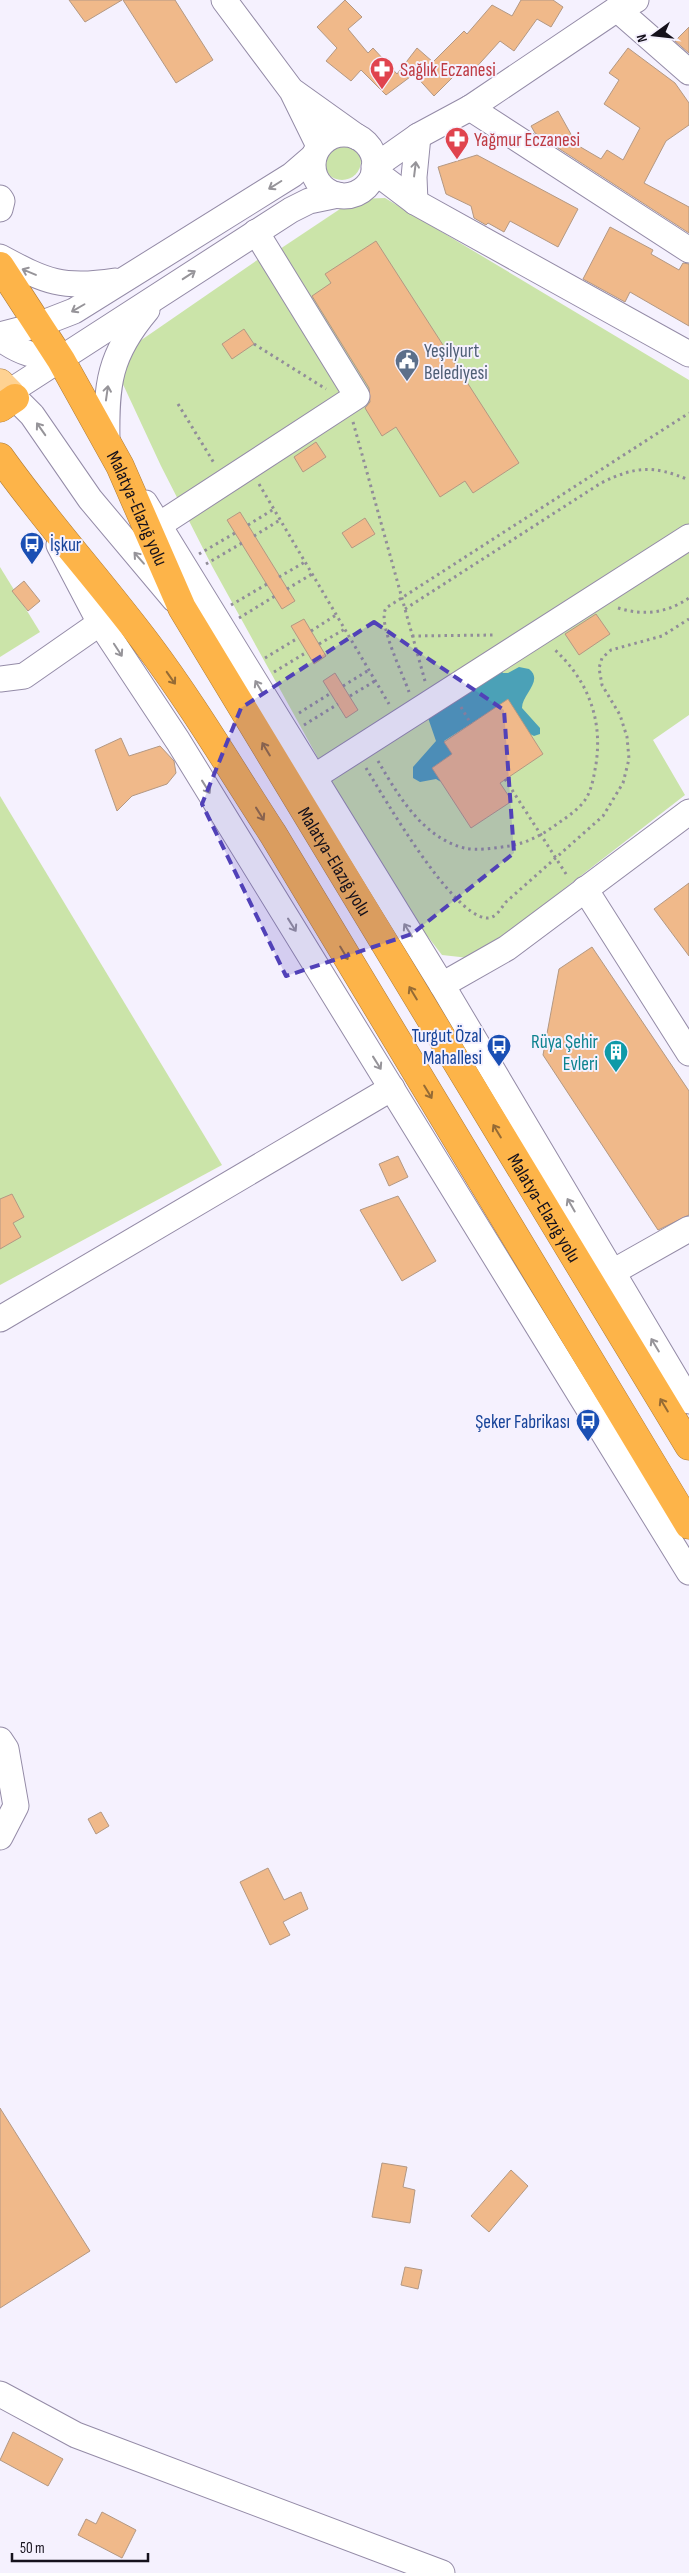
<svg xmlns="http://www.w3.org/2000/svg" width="689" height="2573" font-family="'Sofia Sans Condensed',sans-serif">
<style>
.green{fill:#cbe4a9}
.water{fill:#4ba1b7}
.building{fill:#f0b98a;stroke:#b39883}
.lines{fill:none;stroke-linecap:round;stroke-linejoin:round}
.minor-casing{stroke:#948ba7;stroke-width:27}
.major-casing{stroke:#ac7b39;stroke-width:29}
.highway-casing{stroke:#ac7b39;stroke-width:29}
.path{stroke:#918d99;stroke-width:3;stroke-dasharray:2.5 4;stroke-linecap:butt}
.minor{stroke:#fff;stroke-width:25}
.major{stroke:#fed292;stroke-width:28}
.highway{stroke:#fdb449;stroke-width:28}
.oneway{stroke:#969499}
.oneway2{stroke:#956b35}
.marked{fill:#5141b8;fill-opacity:0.2;stroke:#5141b8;stroke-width:4;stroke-dasharray:10 6;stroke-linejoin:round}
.labels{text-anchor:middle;stroke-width:4;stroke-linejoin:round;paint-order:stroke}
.health-label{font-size:19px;fill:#be3a42;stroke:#f5f1fe;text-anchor:start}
.service-label{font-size:19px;fill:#4e5e75;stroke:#f5f1fe;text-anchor:start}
.street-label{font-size:19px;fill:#15111c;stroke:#f5f1fe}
.transit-label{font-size:19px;fill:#164399;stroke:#f5f1fe;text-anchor:end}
.culture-label{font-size:19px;fill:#0d838f;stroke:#f5f1fe;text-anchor:end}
</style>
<rect width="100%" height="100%" fill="#f5f1fe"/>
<g class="green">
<circle cx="342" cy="161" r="19"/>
<polygon points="385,198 689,380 689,715 653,740 685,795 489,947 469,958 442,955 388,885 212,566 161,466 121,380 123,366 137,343 269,252 271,255 355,199"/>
<polygon points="0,567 40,632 0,657"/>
<polygon points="0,796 222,1165 0,1285"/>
</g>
<path class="water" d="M519 667 529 669C544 681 522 694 522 708L540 728V734L534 736 530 734 508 700 444 741 452 754 432 768 441 782 436 779 420 782 413 778V767L436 741 426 712 500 669 503 673H508Z"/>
<g class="building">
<polygon points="69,0 122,0 85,22"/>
<polygon points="123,0 175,0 213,60 176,83"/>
<polygon points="345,0 362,17 348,29 368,53 373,48 397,74 417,48 433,62 464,31 467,34 492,5 512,16 521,0 553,0 563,7 551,27 537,19 514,51 500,41 472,72 465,65 434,96 414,74 386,95 361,70 351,81 326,61 337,48 317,27"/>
<polygon points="689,27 689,53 675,41"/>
<polygon points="628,48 675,83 689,103 689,125 666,141 644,183 689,207 689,233 535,133 531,126 558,111 577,145 601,159 607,150 623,160 640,128 604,104 619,80 609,73"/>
<polygon points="477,155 578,209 558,247 510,221 504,232 488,223 486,225 474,218 471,206 446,194 438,167"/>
<polygon points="610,227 653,250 651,254 679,270 683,263 689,264 689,326 630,292 625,302 583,279"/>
<polygon points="376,241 519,463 473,493 465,481 440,497 396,427 382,436 365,408 370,402 369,388 312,296 331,283 325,274"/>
<polygon points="244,329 254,344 232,359 222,344"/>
<polygon points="316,442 326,457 303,472 294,457"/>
<polygon points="240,512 295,601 282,609 227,520"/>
<polygon points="365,518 375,534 352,548 342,533"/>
<polygon points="24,581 40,601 28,611 12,591"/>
<polygon points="596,614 610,634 579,655 565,634"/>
<polygon points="304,619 326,656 314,664 291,626"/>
<polygon points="335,673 358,710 346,718 323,681"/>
<polygon points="508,699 543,754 500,783 512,801 471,828 432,768 452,754 444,742"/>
<polygon points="121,738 129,756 160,746 174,761 176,773 167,784 132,796 117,811 95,750"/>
<polygon points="689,883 689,956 654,909"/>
<polygon points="592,947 689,1091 689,1215 658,1230 543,1055 559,969"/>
<polygon points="398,1156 408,1177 389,1186 379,1164"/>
<polygon points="12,1194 24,1217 13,1223 21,1237 0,1249 0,1199"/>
<polygon points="398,1196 436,1261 402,1281 360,1210"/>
<polygon points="101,1812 109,1826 96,1834 88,1819"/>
<polygon points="268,1868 284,1900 301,1892 308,1909 283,1922 290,1935 270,1945 240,1882"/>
<polygon points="0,2108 90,2251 0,2308"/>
<polygon points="382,2163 407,2167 403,2187 415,2190 410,2223 372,2217"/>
<polygon points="511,2170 528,2186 489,2232 471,2216"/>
<polygon points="405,2267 422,2270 418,2289 401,2285"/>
<polygon points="13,2432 63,2459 48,2486 0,2460"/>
<polygon points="102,2512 136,2530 122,2558 78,2535 86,2519 96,2524"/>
</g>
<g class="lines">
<defs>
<g id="minor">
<polyline points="224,0 292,91 319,146"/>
<polyline points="617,9 689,72"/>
<polyline points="294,92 357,137"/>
<polyline points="470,108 689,250"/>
<circle cx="344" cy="165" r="31"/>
<polyline points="374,167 418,136 470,108 617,9 636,0"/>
<polyline points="374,171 415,202 689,354"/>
<polyline points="0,198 2,201 0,209"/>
<polyline points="415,202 414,177 418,136"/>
<path d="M0 257C46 282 63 289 115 281"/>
<polyline points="0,335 38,325 74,311 292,175 314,156"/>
<path d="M0 338C19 353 37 357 61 360"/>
<polyline points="10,393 32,415 90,499 174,599"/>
<polyline points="0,398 291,210 309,201 338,195"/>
<path d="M107 441C106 384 109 355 147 310"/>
<polyline points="145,503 442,985 689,1401"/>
<polyline points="159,525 357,396 256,232"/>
<polyline points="59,545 100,623 178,741 689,1572"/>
<polyline points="0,679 24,676 100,623"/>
<polyline points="314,777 689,537"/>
<polyline points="585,889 689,1053"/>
<polyline points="442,985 507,948 689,812"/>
<polyline points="611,1273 689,1229"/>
<polyline points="0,1319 392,1088"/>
<polyline points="0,1740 6,1749 16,1806 0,1837"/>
<polyline points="0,2394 76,2435 442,2573"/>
</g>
<polyline id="major" points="0,383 10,393"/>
<g id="highway">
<path id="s1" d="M0 266 61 360 120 466 182 608 689 1446"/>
<polyline points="0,408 15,398"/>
<path d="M0 457C46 522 100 581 148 645 193 705 232 771 273 834L689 1525"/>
</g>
</defs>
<use href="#minor" class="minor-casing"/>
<use href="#major" class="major-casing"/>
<use href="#highway" class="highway-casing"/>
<g class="path">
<polyline points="254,344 326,389"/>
<polyline points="178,404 214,463"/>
<polyline points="353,422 425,681"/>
<polyline points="259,484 389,704"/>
<polyline points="248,525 274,509"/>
<polyline points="254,536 280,520"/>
<polyline points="199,554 235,533"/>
<polyline points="206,564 242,543"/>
<polyline points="279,577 305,562"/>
<polyline points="287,589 312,574"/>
<polyline points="231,605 267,584"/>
<path d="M618 608C644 616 667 613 689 598"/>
<path d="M405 609 601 483C636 466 653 465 689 480"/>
<polyline points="239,618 275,596"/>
<polyline points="311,631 336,615"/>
<polyline points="412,636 494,635"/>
<polyline points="319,644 345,629"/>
<polyline points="265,658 298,638"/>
<polyline points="274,672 307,652"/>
<polyline points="343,686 369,670"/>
<path d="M409 692C403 674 377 623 386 608L689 413"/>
<polyline points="350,696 375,681"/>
<polyline points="461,707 471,724"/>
<polyline points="299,713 331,693"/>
<polyline points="304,725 338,704"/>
<path d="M378 761C398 795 422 837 464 848 477 851 495 848 509 846 527 843 542 835 557 824 567 817 578 810 585 800 592 790 594 775 596 764 603 718 587 679 553 648"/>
<path d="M366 768C385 799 451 914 486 918 496 919 501 908 506 902L603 816 623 783 629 759 627 737 620 715 602 685 599 668 602 658 611 650 662 636 689 619"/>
<polyline points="505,779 568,877"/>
</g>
<use href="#minor" class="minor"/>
<use href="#major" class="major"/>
<use href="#highway" class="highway"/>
</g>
<defs><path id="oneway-shaft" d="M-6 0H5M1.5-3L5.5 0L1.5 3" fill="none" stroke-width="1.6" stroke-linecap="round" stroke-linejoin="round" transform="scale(1.25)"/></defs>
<g class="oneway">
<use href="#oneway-shaft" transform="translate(415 169) rotate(-83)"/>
<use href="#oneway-shaft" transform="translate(275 185) rotate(148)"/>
<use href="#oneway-shaft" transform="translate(29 272) rotate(-157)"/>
<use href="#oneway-shaft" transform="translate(189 275) rotate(-33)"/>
<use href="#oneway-shaft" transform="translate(78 308) rotate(150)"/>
<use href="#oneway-shaft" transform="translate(107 393) rotate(-82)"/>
<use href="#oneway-shaft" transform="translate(41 429) rotate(-125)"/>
<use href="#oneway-shaft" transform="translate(139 558) rotate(-131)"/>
<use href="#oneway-shaft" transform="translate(118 650) rotate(57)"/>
<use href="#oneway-shaft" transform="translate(259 687) rotate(-121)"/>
<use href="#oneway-shaft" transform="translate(206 787) rotate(58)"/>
<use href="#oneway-shaft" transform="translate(292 925) rotate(58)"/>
<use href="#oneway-shaft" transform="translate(408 930) rotate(-122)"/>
<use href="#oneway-shaft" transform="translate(377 1063) rotate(58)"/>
<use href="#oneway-shaft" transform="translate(571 1205) rotate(-120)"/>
<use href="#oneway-shaft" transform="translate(655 1345) rotate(-121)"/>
</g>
<g class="oneway2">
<use href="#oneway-shaft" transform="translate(171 678) rotate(55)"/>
<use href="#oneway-shaft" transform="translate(266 749) rotate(-121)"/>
<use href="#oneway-shaft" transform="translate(260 814) rotate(58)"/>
<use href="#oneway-shaft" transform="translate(344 953) rotate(59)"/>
<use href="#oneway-shaft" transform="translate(413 993) rotate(-121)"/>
<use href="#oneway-shaft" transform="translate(428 1092) rotate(59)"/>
<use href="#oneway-shaft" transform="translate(497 1131) rotate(-121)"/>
<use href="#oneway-shaft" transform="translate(664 1405) rotate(-121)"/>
</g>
<path class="marked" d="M374 622 504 710 514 853 412 934 286 976 202 804 241 708Z"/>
<defs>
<symbol id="pharmacy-pin" viewBox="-11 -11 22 30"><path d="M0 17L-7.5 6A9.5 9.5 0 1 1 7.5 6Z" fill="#e0444e" stroke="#f5f1fe"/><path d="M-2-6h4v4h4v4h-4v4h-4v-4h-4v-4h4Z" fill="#fff"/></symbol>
<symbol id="civic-pin" viewBox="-11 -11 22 30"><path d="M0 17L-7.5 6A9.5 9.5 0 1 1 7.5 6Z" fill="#5c6f8a" stroke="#f5f1fe"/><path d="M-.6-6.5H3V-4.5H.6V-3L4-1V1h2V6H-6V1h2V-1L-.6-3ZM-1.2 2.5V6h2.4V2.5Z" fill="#fff"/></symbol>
<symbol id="bus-pin" viewBox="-11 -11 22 30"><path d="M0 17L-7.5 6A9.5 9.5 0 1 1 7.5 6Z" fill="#1a4fb4" stroke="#f5f1fe"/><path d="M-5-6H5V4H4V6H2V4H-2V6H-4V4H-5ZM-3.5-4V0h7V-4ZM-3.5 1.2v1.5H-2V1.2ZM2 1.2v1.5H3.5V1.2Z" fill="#fff"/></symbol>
<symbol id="building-pin" viewBox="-11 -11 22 30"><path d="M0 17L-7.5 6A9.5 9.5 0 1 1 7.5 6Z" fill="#0f9aa8" stroke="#f5f1fe"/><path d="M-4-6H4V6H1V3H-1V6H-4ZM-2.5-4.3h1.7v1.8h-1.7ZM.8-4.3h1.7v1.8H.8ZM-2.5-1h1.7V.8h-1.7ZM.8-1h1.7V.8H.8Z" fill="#fff"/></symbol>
</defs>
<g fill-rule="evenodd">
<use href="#pharmacy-pin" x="368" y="55" width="28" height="38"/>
<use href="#pharmacy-pin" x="443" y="125" width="28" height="38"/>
<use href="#civic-pin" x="393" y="347" width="28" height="38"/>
<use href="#bus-pin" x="18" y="530" width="28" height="38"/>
<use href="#bus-pin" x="485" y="1032" width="28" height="38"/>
<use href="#building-pin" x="602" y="1038" width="28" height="38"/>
<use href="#bus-pin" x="574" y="1407" width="28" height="38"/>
</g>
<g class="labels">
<g class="health-label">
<text x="400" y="76">Sağlık Eczanesi</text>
<text x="474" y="146">Yağmur Eczanesi</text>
</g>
<g class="service-label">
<text x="424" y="357">Yeşilyurt<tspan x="424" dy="22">Belediyesi</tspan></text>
</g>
<g class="street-label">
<text dy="7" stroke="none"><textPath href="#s1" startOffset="279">Malatya-Elazığ yolu</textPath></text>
<text dy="7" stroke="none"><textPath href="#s1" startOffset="684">Malatya-Elazığ yolu</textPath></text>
<text dy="7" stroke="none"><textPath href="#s1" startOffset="1089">Malatya-Elazığ yolu</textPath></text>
</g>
<g class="transit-label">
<text x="50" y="551" text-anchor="start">İşkur</text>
<text x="482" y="1042">Turgut Özal<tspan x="482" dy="22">Mahallesi</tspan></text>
<text x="570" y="1428">Şeker Fabrikası</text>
</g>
<g class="culture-label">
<text x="598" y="1048">Rüya Şehir<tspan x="598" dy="22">Evleri</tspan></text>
</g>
</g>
<g transform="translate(654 35) rotate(255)" stroke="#f5f1fe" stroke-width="4" paint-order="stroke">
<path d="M0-4L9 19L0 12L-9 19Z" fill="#15111c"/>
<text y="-8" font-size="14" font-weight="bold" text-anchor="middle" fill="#15111c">N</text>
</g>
<path d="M12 2553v8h136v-8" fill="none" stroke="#15111c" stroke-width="2.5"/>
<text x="20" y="2553" font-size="15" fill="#15111c" stroke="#f5f1fe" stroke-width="4" paint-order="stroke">50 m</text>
</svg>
